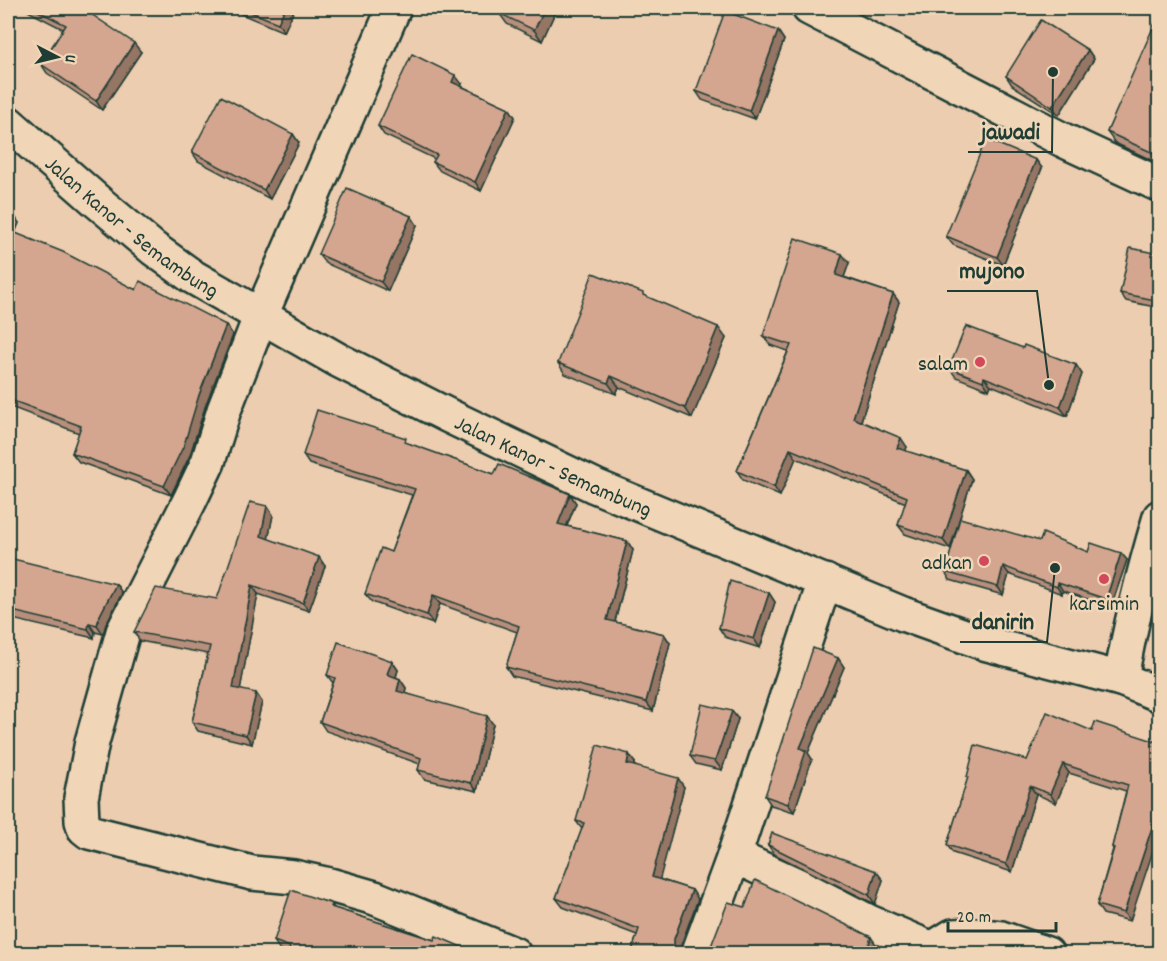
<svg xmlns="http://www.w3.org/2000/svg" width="1167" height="961" font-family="Dekko,sans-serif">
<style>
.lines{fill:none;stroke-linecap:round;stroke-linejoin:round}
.minor-casing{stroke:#1f3d34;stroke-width:38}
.tertiary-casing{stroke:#1f3d34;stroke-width:38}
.minor{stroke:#f0d5b7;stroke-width:33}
.tertiary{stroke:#f0d5b7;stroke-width:33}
.wall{fill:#b78f7b;stroke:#1f3d34;stroke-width:1.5}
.shaded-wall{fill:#957464;stroke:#1f3d34;stroke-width:1.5}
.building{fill:#d5a68f;stroke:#1f3d34;stroke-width:1.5}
.poi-dot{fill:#d1495b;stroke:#f0d5b7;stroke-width:2}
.labels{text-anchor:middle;stroke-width:5;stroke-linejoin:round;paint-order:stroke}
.street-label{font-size:22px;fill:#1f3d34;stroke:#f0d5b7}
.poi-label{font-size:22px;fill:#1f3d34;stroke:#f0d5b7;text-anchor:end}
.leader{fill:none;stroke:#1f3d34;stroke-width:2}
.callout-dot{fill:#1f3d34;stroke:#f0d5b7;stroke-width:2}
.callout-label{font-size:24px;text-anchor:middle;font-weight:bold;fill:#1f3d34;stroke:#f0d5b7;stroke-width:5;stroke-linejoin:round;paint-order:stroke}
</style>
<rect width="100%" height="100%" fill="#edcdb0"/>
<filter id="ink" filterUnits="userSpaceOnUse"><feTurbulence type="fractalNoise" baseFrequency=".0167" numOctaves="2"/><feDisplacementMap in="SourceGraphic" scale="12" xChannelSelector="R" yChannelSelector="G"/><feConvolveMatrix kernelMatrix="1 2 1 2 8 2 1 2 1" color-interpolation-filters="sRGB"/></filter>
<g filter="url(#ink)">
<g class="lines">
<defs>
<g id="minor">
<polyline points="394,8 261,315 224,410 208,462 190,500 123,632 92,742 81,798 82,821 84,828 89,832 252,873 294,877 330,885 375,898 514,954"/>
<polyline points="809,8 1063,140 1160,185"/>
<polyline points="825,581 734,856 797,885 869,922 932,949"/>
<path d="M1121 679C1130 624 1144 571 1160 517"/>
<polyline points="698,954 734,856"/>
<polyline points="930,954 932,949 953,936 974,935 1001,938 1047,954"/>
</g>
<g id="tertiary">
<path id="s1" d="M8 123 98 202 154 249 193 277 338 360 449 416 595 486 903 614 984 643 1121 679 1160 695"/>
</g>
</defs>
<use href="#minor" class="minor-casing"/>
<use href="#tertiary" class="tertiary-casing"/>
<use href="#minor" class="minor"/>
<use href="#tertiary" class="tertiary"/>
</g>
<g class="wall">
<polygon points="22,8 82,8 141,52 102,110 47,73 41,64 63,29"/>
<polygon points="227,8 295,8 284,32"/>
<polygon points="491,8 557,8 542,41 507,24 499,13 500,11"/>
<polygon points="1160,15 1160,164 1115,143 1107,132"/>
<polygon points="778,31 784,40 755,119 702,100 696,91"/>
<polygon points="1088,50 1094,59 1059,115 1012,85 1006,76"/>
<polygon points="462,84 461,86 509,108 515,117 481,191 440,171 433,162 435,159 384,135 378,126"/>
<polygon points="293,134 299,143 270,199 198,161 192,152"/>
<polygon points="1036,160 1042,168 1003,265 953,245 946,236"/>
<polygon points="8,211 19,223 15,233 136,290 226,325 233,335 206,404 190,455 171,495 79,462 72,453 79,433 8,406"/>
<polygon points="411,216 417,225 388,291 325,263 318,254"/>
<polygon points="1160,254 1160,308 1126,301 1120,293"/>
<polygon points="849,263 844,277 893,294 899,302 861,421 907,447 905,451 966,470 972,479 950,549 905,534 898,525 906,503 796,458 780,496 743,480 737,471 788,351 770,345 763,336"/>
<polygon points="645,296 726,338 692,418 619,387 616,394 565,374 558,363"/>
<polygon points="1023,348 1076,365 1082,374 1067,416 991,385 989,390 956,377 949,368"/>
<polygon points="410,444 494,474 570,494 576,503 567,526 627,541 633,550 615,622 664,634 670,643 653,711 512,676 506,667 517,632 440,604 433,624 372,602 365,594 391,552 412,495 309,464 303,455"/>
<polygon points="267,506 273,515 268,539 325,566 309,611 258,594 240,689 262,702 252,744 198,731 192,722 208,654 140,641 134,632 217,599"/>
<polygon points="1040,541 1088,552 1121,553 1127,560 1111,607 1063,591 1062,594 1009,574 1003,595 950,580 945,572"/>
<polygon points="8,584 116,584 122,593 106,624 103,634 95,632 94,638 8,618"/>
<polygon points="769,593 775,602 760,648 725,637 719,628"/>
<polygon points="838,658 844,667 808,753 812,759 794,812 771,805 765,796"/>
<polygon points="392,661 398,670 396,677 400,679 406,688 405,693 493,724 477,791 424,779 418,770 420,764 326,731 320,722 333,683 327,675"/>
<polygon points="738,719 722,770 696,764 690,756"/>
<polygon points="1092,731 1160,743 1130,921 1103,914 1097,905 1113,849 1112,847 1126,791 1069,773 1056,803 1036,794 1012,872 953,853 947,845 968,778 967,777 1027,760"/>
<polygon points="635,763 635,766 684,787 659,879 692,890 698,899 680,948 680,954 631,954 637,935 563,907 556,898 582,829 576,821"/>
<polygon points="768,845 883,880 875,904 774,854"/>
<polygon points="332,904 334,908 478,954 288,953 280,950 274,941"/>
</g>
<g class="shaded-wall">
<polygon points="285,8 295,8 284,32 278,23"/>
<polygon points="545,8 557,8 542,41 534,30"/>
<polygon points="778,31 784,40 755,119 749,111"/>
<polygon points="134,43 141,52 102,110 96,101"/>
<polygon points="1088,50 1094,59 1059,115 1052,107"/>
<polygon points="455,75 462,84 459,90 452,82"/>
<polygon points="509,108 515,117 481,191 475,182"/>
<polygon points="293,134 299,143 270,199 264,190"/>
<polygon points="1036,160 1042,168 1003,265 997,257"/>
<polygon points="13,213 19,223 12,239 8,232 8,225"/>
<polygon points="411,216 417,225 388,291 381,282"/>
<polygon points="842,254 849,263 842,283 836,275"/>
<polygon points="893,294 899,302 859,427 853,418"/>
<polygon points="226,325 233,335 206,404 190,455 171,495 164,486"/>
<polygon points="718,327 726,338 692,418 685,408"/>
<polygon points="1076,365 1082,374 1067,416 1060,407"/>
<polygon points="611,376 619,387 616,394 608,383"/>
<polygon points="984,377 991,385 989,390 983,381"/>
<polygon points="901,438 907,447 903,457 897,448"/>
<polygon points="790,449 796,458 780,496 774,487"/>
<polygon points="966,470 972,479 950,549 943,540"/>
<polygon points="570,494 576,503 564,532 558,524"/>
<polygon points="267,506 273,515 267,545 261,536"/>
<polygon points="627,541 633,550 613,629 607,620"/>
<polygon points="1121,553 1127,560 1111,607 1106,599"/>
<polygon points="319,557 325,566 309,611 303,603"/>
<polygon points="1003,566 1009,574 1003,595 998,587"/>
<polygon points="1058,583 1063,591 1062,594 1057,587"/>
<polygon points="116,584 122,593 106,624 103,634 97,625 100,615"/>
<polygon points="252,585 258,594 239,696 233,688"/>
<polygon points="769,593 775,602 760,648 754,639"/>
<polygon points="433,595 440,604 433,624 427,615"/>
<polygon points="89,623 95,632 94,638 88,629"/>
<polygon points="664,634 670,643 653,711 646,702"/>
<polygon points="838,658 844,667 808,753 812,759 794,812 788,804 800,748"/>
<polygon points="392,661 398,670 394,683 387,674"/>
<polygon points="400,679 406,688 403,700 397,691"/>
<polygon points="256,693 262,702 252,744 246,735"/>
<polygon points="732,711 738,719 722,770 715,761"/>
<polygon points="487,716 493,724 477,791 471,783"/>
<polygon points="629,754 635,763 633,773 627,764"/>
<polygon points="1063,764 1069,773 1056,803 1050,794"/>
<polygon points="678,778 684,787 658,886 652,877"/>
<polygon points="1030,786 1036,794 1012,872 1006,864"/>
<polygon points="1160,803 1160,830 1130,921 1124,913"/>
<polygon points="876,871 883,880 875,904 869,895"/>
<polygon points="692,890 698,899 680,948 680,954 676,954 674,949 674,939"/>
<polygon points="871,937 877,946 875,954 866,954"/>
</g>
<g class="building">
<polygon points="32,8 82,8 134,43 96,101 41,64 66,25"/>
<polygon points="241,8 285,8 278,23"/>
<polygon points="502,8 545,8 534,30 499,13"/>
<polygon points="725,11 778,31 749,111 696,91"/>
<polygon points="1159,14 1160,15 1160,156 1107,132"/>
<polygon points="1041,20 1088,50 1052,107 1006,76"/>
<polygon points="412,54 455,75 452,82 509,108 475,182 433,162 437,155 378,126"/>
<polygon points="221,96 293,134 264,190 192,152"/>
<polygon points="986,139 1036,160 997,257 946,236"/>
<polygon points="347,188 411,216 381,282 318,254"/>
<polygon points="8,211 13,213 8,225"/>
<polygon points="8,230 63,252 136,290 140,281 226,325 199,395 184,445 164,486 72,453 81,426 8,399"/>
<polygon points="795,238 842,254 836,275 893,294 853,418 901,438 897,448 966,470 943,540 898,525 907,497 790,449 774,487 737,471 791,345 763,336"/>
<polygon points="1130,248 1160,254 1160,301 1120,293"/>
<polygon points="593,273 643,293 643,295 718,327 685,408 611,376 608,383 558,363"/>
<polygon points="966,326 1023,348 1024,345 1076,365 1060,407 984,377 983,381 949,368"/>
<polygon points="317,410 406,438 405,442 494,474 499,464 570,494 558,524 627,541 607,620 664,634 646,702 506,667 519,626 433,595 427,615 365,594 381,548 391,552 415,489 303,455"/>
<polygon points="250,502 267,506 261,536 319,557 303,603 252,585 233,688 256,693 246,735 192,722 210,646 134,632 156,588 217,599"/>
<polygon points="960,518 1040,541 1043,533 1088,552 1091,543 1121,553 1106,599 1058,583 1057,587 1003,566 998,587 945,572"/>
<polygon points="13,559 116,584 100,615 97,625 89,623 88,629 8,610 8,584"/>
<polygon points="730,581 769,593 754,639 719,628"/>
<polygon points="338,642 392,661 387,674 400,679 397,691 487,716 471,783 418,770 421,758 320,722 335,678 327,675"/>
<polygon points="813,648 838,658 800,748 806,751 788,804 765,796"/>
<polygon points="702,704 732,711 715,761 690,756"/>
<polygon points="1047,712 1092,731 1095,722 1160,743 1160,803 1124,913 1097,905 1114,848 1112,847 1128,785 1063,764 1050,794 1030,786 1006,864 947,845 968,777 967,777 975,745 1027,760"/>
<polygon points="597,745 629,754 627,764 678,778 652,877 692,890 674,939 674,949 676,954 631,954 639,929 556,898 584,823 576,821"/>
<polygon points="772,833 876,871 869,895 768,845"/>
<polygon points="755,880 871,937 866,954 708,954 728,902 745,907"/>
<polygon points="291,890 332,904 331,907 434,940 436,936 478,954 288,954 290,947 274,941"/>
</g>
</g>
<g class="poi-dot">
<circle cx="980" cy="362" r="6"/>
<circle cx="984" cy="561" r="6"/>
<circle cx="1104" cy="579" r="6"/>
</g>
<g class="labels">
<g class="street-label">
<text dy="8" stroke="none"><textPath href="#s1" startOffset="162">Jalan Kanor - Semambung</textPath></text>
<text dy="8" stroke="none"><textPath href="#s1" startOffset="648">Jalan Kanor - Semambung</textPath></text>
</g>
<g class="poi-label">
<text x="968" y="370">salam</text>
<text x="972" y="569">adkan</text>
<text x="1104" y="610" text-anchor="middle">karsimin</text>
</g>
</g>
<path class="leader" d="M1053 72L1052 152H968M1049 385L1037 291H947M1055 568L1047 642H960"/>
<g class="callout-dot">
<circle cx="1053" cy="72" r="6"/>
<circle cx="1049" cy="385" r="6"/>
<circle cx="1055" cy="568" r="6"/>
</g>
<g class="callout-label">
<text x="1010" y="139">jawadi</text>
<text x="992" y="278">mujono</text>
<text x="1003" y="629">danirin</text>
</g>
<rect width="1167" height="961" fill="none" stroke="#f0d5b7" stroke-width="30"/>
<rect x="15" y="15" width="1137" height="931" fill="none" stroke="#1f3d34" stroke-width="2" filter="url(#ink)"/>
<g transform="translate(57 57) rotate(97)" stroke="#f0d5b7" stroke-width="4.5" paint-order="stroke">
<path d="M0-4.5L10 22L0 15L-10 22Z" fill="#1f3d34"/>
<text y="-9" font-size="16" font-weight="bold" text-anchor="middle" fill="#1f3d34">U</text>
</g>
<path d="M948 922v9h108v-9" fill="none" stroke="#1f3d34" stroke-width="3"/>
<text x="957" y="922" font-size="18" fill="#1f3d34" stroke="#f0d5b7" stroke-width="4.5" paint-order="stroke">20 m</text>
</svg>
